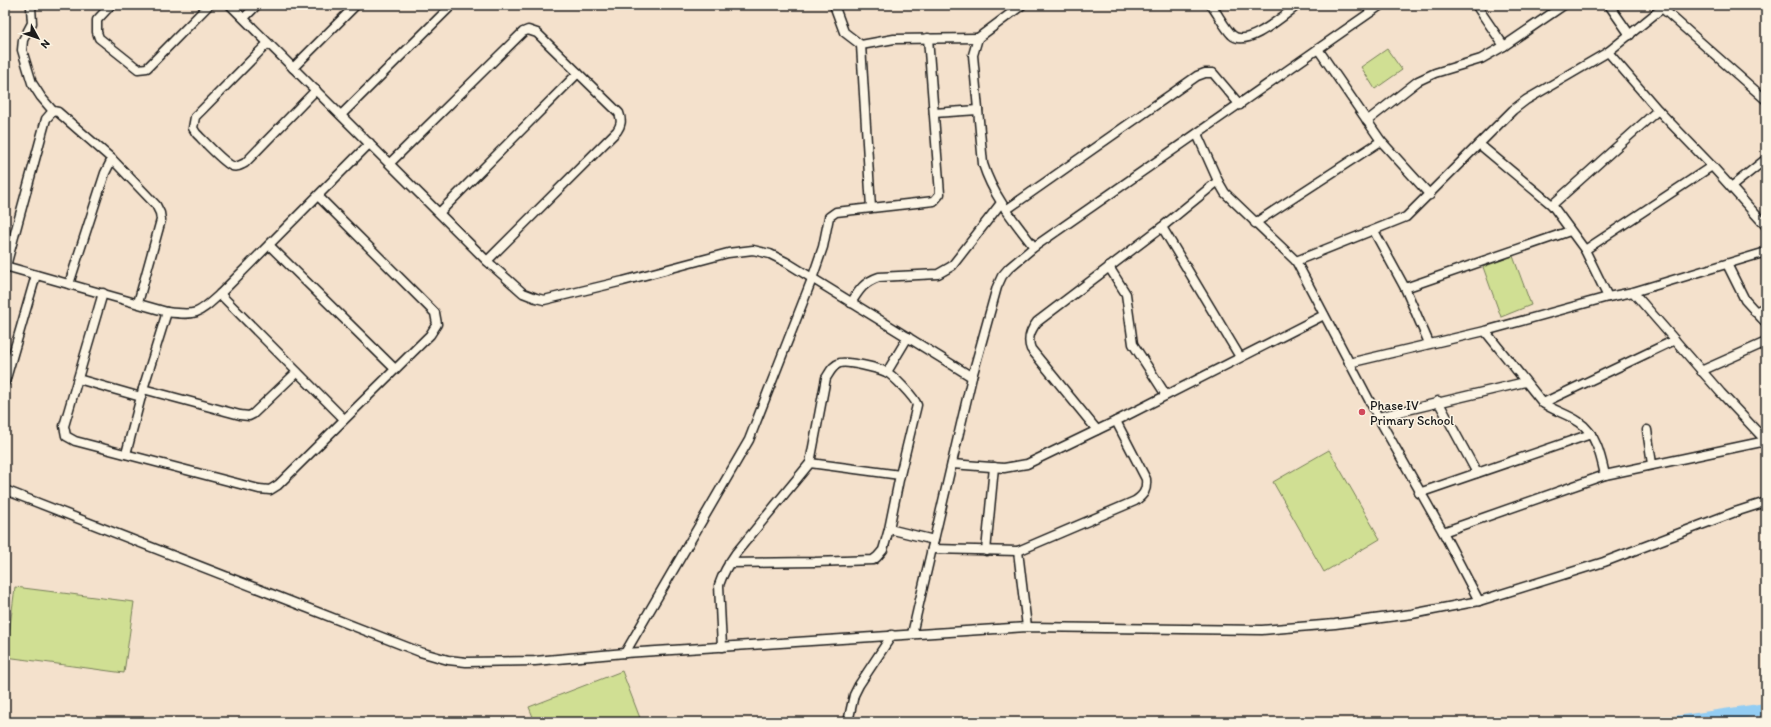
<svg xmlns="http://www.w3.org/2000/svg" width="1771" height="727" font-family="Itim,sans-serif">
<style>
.green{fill:#d0df93;stroke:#767e58}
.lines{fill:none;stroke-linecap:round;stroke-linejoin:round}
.river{stroke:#93cdf3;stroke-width:12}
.minor-casing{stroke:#1c1c1c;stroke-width:11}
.minor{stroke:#fcf5e5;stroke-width:8}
.poi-dot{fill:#d1495b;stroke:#fcf5e5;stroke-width:1.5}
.labels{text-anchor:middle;stroke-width:3;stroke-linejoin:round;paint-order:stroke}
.poi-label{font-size:13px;fill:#1c1c1c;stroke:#fcf5e5;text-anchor:start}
</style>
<rect width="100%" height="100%" fill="#f4e1cc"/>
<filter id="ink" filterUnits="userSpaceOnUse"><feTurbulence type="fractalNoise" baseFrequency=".025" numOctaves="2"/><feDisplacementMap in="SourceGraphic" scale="8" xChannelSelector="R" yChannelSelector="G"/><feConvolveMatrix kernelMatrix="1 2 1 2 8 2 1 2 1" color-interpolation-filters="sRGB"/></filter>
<g filter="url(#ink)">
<g class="green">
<polygon points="1387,49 1402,70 1375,89 1361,67"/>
<polygon points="1513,256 1531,305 1501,317 1483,267"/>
<polygon points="1329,450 1380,539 1324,572 1273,482"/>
<polygon points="15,587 134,602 124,673 6,657"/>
<polygon points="622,671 640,718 629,722 535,722 529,707"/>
</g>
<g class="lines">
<polyline class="river" points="1676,722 1766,709"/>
<defs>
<g id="minor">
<polyline points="33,5 31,7 32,23 23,40 22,50 32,83 41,97 53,111"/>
<polyline points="111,5 97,20 97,32 99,38 138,69 147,68 151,64 209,5"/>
<polyline points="230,5 487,261 523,293 536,298 544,300 623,281 728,253 753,250 770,254 786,262 972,377"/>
<polyline points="834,5 844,32 861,45 894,39 978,38"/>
<path d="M1022 5 978 38 973 55 983 164C993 196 1014 221 1034 247"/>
<path d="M1211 5C1218 14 1224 27 1232 35 1247 49 1285 14 1298 5"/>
<polyline points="1476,5 1504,46"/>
<polyline points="1609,5 1630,35"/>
<polyline points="1662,8 1766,100"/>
<polyline points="244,18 257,5"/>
<path d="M268 43 195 117 193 128 196 133C204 141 223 162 232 166 237 168 241 165 245 163L316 90"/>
<polyline points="861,45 871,208"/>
<polyline points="1318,49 1381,141 1430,195"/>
<polyline points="1608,52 1658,110 1712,166 1766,226"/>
<polyline points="293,68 356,5"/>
<polyline points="934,113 978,110"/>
<polyline points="341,115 452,5"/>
<polyline points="1367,121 1418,81 1435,73 1481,59 1504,46 1564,5"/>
<polyline points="1197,134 1218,181 1225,193 1296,261 1378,417 1443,532 1479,601"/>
<polyline points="1479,144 1552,205 1585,250 1608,297"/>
<path d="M390 163 523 32 528 30 537 33 619 113C622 121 621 125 617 131L487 261"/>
<polyline points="1731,187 1766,159"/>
<polyline points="1552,205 1658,110"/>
<polyline points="1006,210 1197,76 1205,73 1213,73 1240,105"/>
<polyline points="440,212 578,73"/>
<polyline points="1255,223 1381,141"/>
<polyline points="1162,227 1240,357"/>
<polyline points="1374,231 1405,288 1429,343"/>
<polyline points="269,245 395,369"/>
<polyline points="1585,250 1712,166"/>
<polyline points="1296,261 1406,217 1513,110 1526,100 1608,52 1666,5"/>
<polyline points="1727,264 1745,300 1766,323"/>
<path d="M5 266 167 312C197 316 198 314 220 294L370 143"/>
<polyline points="6,266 46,119 53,111 58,112 112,159 156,205 160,213 161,220 138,303"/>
<polyline points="1109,267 1126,294 1133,344 1166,395"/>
<polyline points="69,284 105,173 112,159"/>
<polyline points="1405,288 1570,231"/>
<polyline points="1633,292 1721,393 1766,441"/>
<polyline points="103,293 64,426 66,436 75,441 259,489 270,490 278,485 430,335 437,324 435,313 318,196"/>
<polyline points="220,294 344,419"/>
<path d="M851 303C859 290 864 282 879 277L938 274 952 266 1001 203"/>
<polyline points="1755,312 1766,307"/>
<path d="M1485 331 1543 403C1554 411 1568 414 1579 422 1596 433 1601 457 1605 475"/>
<polyline points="1349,363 1485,331 1608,297 1633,292 1766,252"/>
<polyline points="1701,371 1766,342"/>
<polyline points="887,372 908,337"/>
<polyline points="78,379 141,397"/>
<polyline points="5,382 36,275"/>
<polyline points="143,389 240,415 249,416 253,414 297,372"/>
<polyline points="1438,401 1477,473"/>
<polyline points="1543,403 1675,340"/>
<polyline points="1378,417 1525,382"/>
<path d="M1097 430 1031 349C1027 339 1030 331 1037 322L1162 227 1218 181"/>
<polyline points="1647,430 1652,464"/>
<polyline points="126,454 143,389 167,312"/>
<polyline points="810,463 900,475"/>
<polyline points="952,464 1004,468 1027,464 1116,421 1324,315"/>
<polyline points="5,490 420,652 448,660 466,662 535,661 625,653 1027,627 1262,630 1335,624 1412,614 1479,601 1604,562 1735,512 1766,502"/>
<polyline points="1419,493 1591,434"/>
<polyline points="889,529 934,540"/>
<polyline points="1443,532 1605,475 1766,441"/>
<path d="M932 549 1018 551 1135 501C1144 495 1147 490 1146 479L1116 421"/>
<polyline points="986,551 994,467"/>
<polyline points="1018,551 1027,627"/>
<polyline points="912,634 972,377 997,287 1002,276 1009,268 1034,247 1381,5"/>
<path d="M722 647 719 585C723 573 729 563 736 553L810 463 826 378C830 372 833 365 840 363 848 361 878 368 886 372 893 375 915 398 917 405L900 475 889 529 883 550 877 557 873 560 815 562 729 563"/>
<polyline points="625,653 749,440 812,279 823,247 829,217 836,212 934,201 940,194 928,38"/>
<polyline points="848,722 854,695 859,685 892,635"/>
</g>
</defs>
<use href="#minor" class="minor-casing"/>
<use href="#minor" class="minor"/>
</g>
</g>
<circle class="poi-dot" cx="1362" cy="412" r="4"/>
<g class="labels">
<g class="poi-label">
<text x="1370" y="410">Phase IV<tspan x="1370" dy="15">Primary School</tspan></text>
</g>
</g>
<rect width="1771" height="727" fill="none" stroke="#fcf5e5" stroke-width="20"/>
<rect x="10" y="10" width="1751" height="707" fill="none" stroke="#1c1c1c" stroke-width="1.5" filter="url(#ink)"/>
<g transform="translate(38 38) rotate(130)" stroke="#fcf5e5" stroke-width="3" paint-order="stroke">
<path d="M0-3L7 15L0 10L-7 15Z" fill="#1c1c1c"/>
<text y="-6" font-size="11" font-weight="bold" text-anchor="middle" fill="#1c1c1c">N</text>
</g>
</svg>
